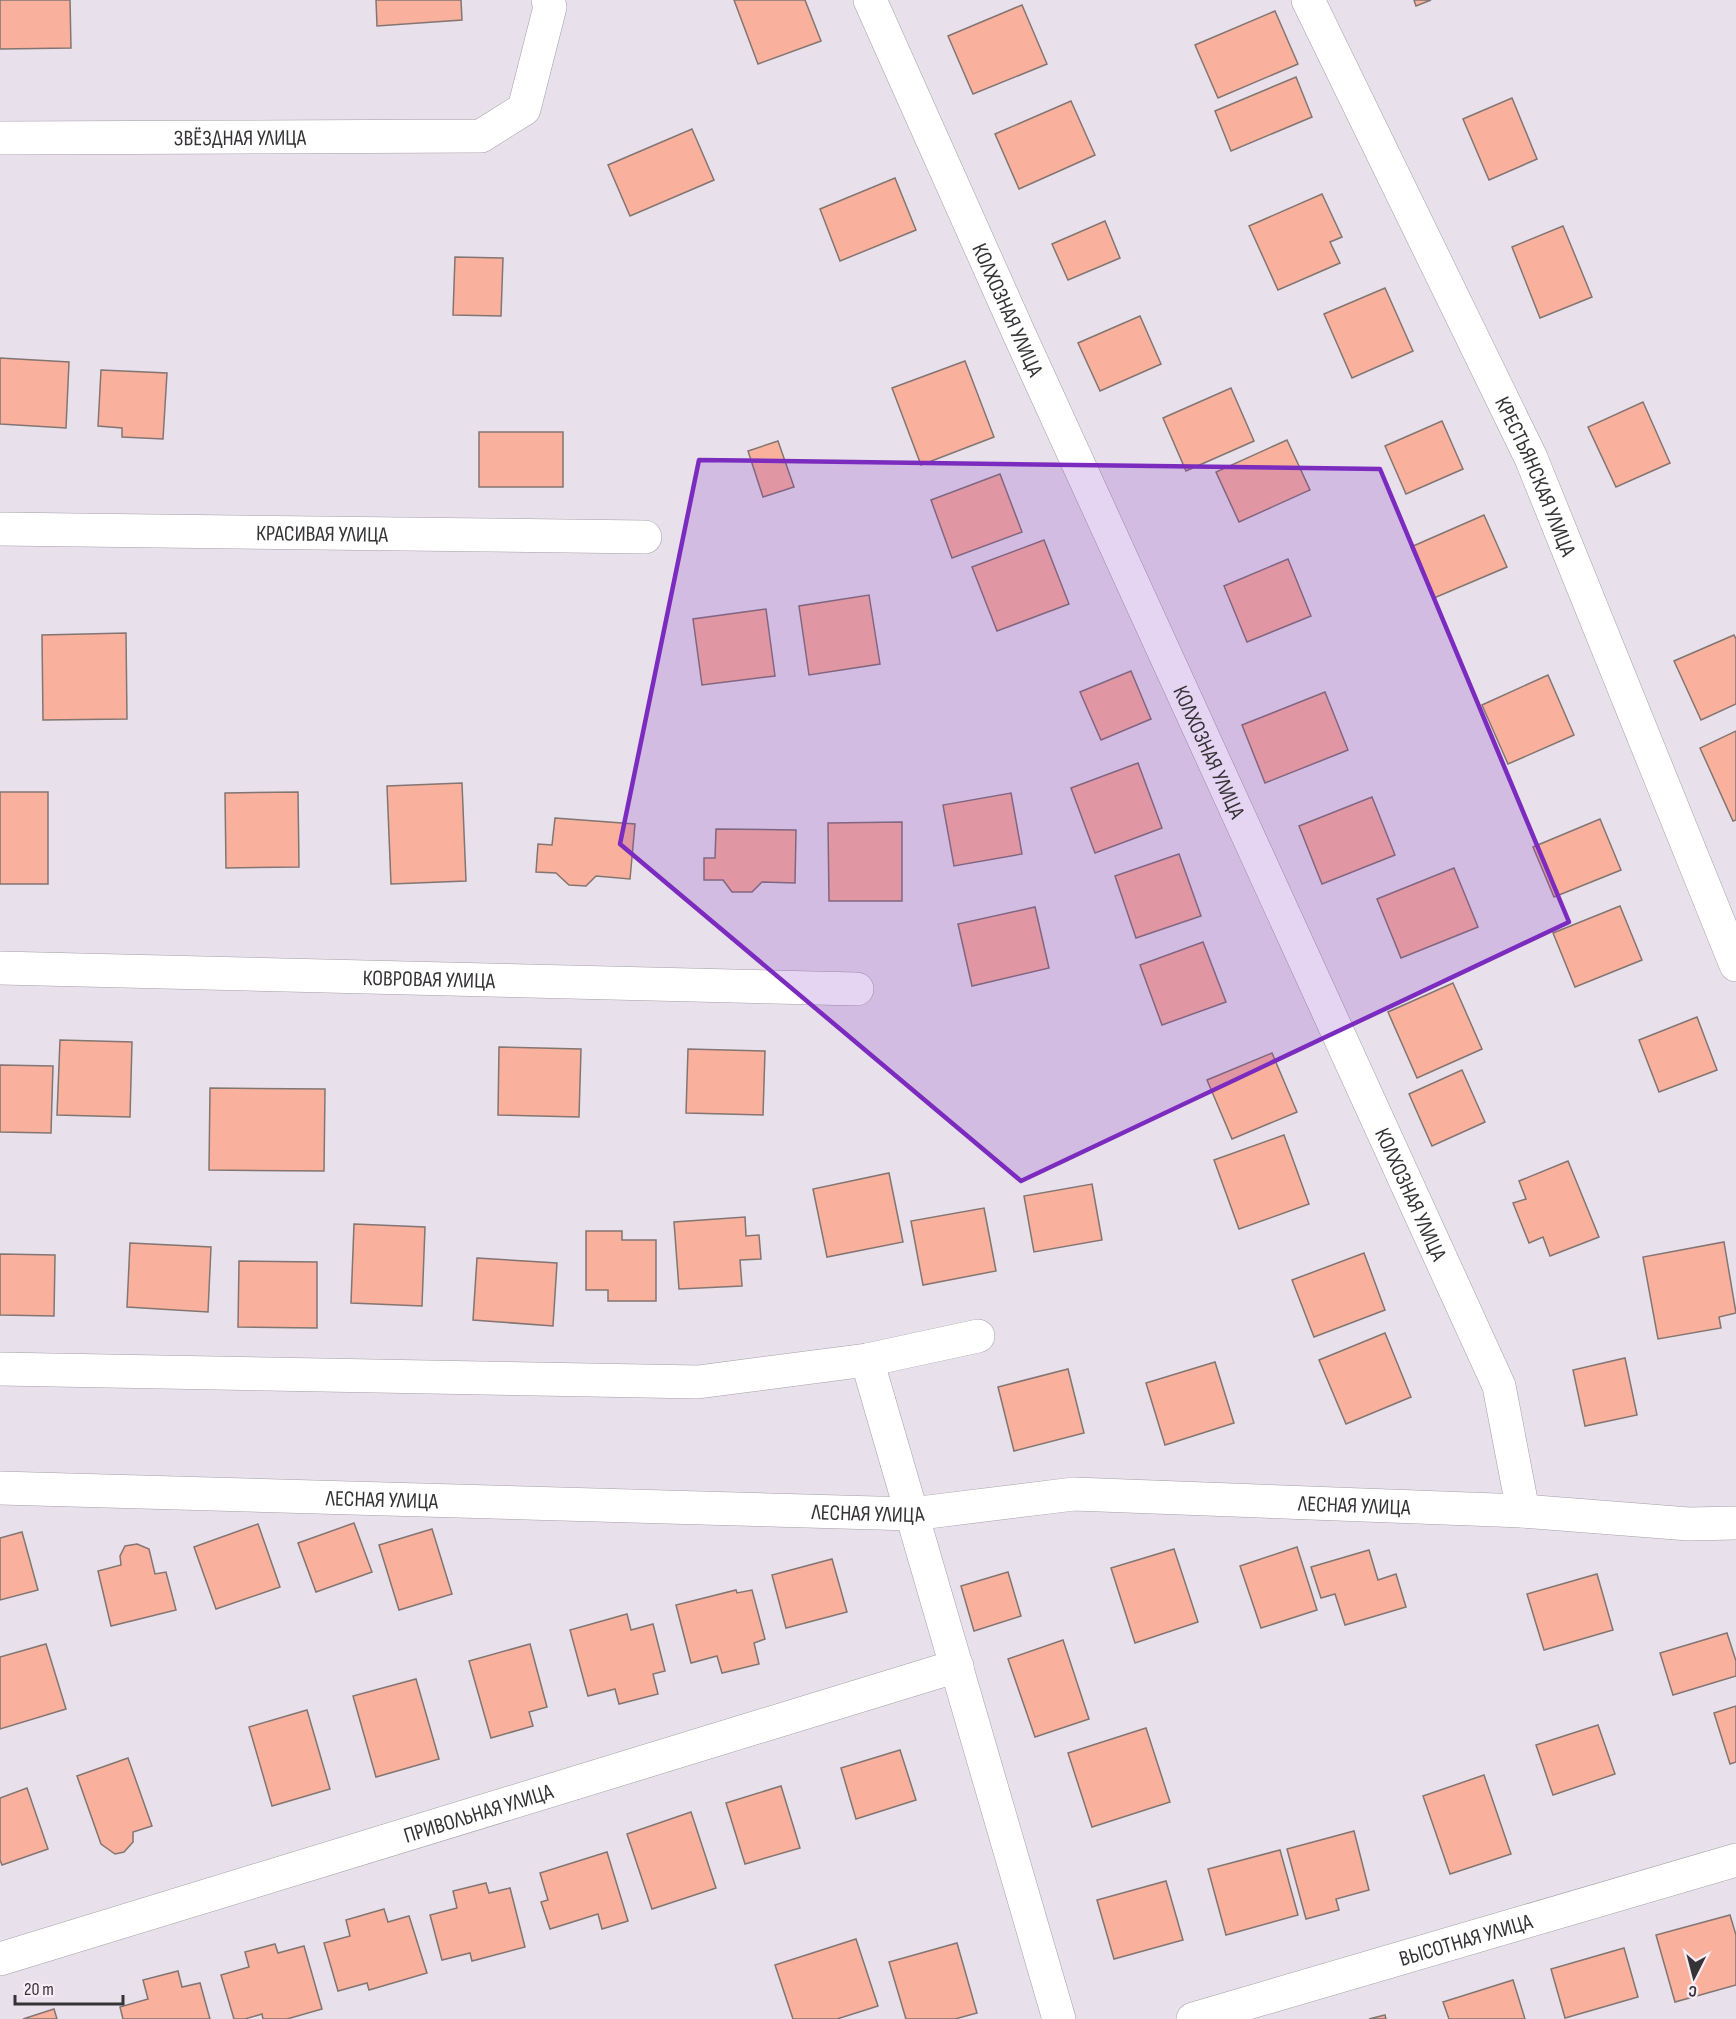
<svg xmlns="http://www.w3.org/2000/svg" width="1736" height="2019" font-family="'Sofia Sans Condensed',sans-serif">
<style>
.building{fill:#f9b19d;stroke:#827572;stroke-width:1.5}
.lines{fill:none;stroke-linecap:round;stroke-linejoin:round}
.minor-casing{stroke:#a69ea7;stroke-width:34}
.minor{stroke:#fff;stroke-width:33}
.marked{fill:#7b2cbf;fill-opacity:0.2;stroke:#7b2cbf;stroke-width:4.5;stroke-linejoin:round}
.labels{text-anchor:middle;stroke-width:4.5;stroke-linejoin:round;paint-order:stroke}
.street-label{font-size:22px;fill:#363337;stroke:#f6edf7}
</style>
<rect width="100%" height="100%" fill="#e8e0ea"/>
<g class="building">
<polygon points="0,0 70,0 71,48 0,49"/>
<polygon points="376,0 461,0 462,20 377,26"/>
<polygon points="734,0 805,0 821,41 758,64"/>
<polygon points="1414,0 1431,0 1416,6"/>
<polygon points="1022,5 1047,64 973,94 948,36"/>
<polygon points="1275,11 1298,64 1218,98 1195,45"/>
<polygon points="1296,77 1312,117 1231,151 1215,111"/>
<polygon points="1512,98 1537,159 1489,180 1463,119"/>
<polygon points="1071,101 1095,155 1019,189 995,134"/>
<polygon points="692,129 714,180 630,216 608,165"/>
<polygon points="895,178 916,230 840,261 820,209"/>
<polygon points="1322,194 1342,237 1330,242 1340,263 1278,290 1249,226"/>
<polygon points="1105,221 1120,258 1068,280 1052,244"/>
<polygon points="1563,226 1592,297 1540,318 1512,247"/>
<polygon points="455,257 503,258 501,316 453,315"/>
<polygon points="1385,288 1413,351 1352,378 1324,314"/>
<polygon points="1140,316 1161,364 1100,391 1078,343"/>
<polygon points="0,358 69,362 66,428 0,424"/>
<polygon points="965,361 994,437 921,465 892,388"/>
<polygon points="101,370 167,373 163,439 122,437 122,428 98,426"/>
<polygon points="1231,388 1254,441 1186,471 1163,418"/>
<polygon points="1643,402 1670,463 1616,487 1588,427"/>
<polygon points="1442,421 1463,469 1406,494 1385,446"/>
<rect x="479" y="432" width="84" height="55"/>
<polygon points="1287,440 1310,490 1239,522 1216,472"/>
<polygon points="778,441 794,487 763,497 748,451"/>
<polygon points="1000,474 1022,532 952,558 931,500"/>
<polygon points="1484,515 1507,567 1434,598 1411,547"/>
<polygon points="1044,540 1069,604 997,631 972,567"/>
<polygon points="1288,559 1311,616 1247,642 1224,586"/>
<polygon points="869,595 880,664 809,675 799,606"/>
<polygon points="766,609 775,676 702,685 693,619"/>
<polygon points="126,633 127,719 43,720 42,635"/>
<polygon points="1734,635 1736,639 1736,704 1701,720 1674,661"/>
<polygon points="1131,671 1151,719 1101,740 1080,692"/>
<polygon points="1548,675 1574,735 1508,764 1482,705"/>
<polygon points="1325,692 1348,750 1265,783 1242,725"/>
<polygon points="1736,731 1736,820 1733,821 1700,748"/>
<polygon points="1138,763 1162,828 1095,853 1071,788"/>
<polygon points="462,783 466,881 391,884 387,786"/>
<rect x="0" y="792" width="48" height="92"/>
<polygon points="298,792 299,867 226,868 225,793"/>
<polygon points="1011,793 1022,854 954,866 943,805"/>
<polygon points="1372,797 1395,855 1322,884 1299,826"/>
<polygon points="555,818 635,824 630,879 596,876 586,886 569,885 556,873 536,872 538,844 552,845"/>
<polygon points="1600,819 1621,870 1554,897 1533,847"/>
<polygon points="902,822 902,901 829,901 828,823"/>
<polygon points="716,829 796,830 795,883 762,882 752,892 732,892 723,880 704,880 704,858 715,858"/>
<polygon points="1179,854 1201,916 1136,938 1115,876"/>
<polygon points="1454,868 1478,927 1401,958 1377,899"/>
<polygon points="1620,906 1642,960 1575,987 1553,933"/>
<polygon points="1035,907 1049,968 972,986 958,924"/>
<polygon points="1203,942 1226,1002 1162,1025 1140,965"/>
<polygon points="1453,983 1482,1049 1417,1078 1388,1012"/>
<polygon points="1697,1017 1717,1070 1659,1092 1639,1040"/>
<polygon points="60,1040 132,1042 130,1117 57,1115"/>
<polygon points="499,1047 581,1049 579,1117 498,1115"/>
<polygon points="688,1049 765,1051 763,1115 686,1113"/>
<polygon points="1272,1053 1297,1112 1232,1139 1207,1080"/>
<polygon points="0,1065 53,1066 51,1133 0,1132"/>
<polygon points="1462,1070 1485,1122 1432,1146 1409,1094"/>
<polygon points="210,1088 325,1089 324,1171 209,1170"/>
<polygon points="1284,1135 1309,1204 1239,1229 1214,1160"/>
<polygon points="1568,1161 1599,1237 1550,1256 1543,1237 1529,1243 1513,1203 1526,1199 1519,1181"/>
<polygon points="889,1173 903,1242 827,1257 813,1189"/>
<polygon points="1092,1184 1102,1240 1034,1252 1024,1196"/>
<polygon points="984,1208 996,1271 923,1285 911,1221"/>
<polygon points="745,1217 746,1236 759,1235 761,1259 740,1260 742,1286 679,1289 674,1222"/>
<polygon points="354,1224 425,1227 422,1306 351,1303"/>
<polygon points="586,1231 622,1231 622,1240 656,1240 656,1301 608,1301 608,1290 586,1290"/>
<polygon points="1724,1242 1736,1313 1719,1317 1721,1328 1658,1339 1643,1257"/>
<polygon points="130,1243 211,1247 208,1312 127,1307"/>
<polygon points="1364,1253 1385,1310 1314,1337 1292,1280"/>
<polygon points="0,1254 55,1255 54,1316 0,1315"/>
<polygon points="477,1258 557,1263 553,1326 473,1320"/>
<polygon points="239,1261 317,1262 317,1328 238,1327"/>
<polygon points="1385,1333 1411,1397 1346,1424 1319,1360"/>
<polygon points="1625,1358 1637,1415 1585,1426 1573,1370"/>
<polygon points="1215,1362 1234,1423 1165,1445 1146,1383"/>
<polygon points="1068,1369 1084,1433 1014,1451 998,1387"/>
<polygon points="354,1523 372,1572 316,1592 298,1543"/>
<polygon points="258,1524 280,1587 216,1609 194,1547"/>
<polygon points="432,1529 452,1594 399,1610 379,1545"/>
<polygon points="22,1532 38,1590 0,1600 0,1538"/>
<polygon points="137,1544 149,1549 155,1574 166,1572 176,1610 111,1626 98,1571 121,1565 120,1556 125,1546"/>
<polygon points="1297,1547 1317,1610 1261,1628 1240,1566"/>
<polygon points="1174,1549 1198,1622 1135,1643 1111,1568"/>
<polygon points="1369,1550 1378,1580 1396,1574 1406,1607 1345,1625 1335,1594 1321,1598 1311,1567"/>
<polygon points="832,1559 847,1612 786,1628 772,1575"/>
<polygon points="1008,1572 1021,1616 974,1631 961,1586"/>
<polygon points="1597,1574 1613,1630 1544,1650 1527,1594"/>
<polygon points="736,1590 737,1593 752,1590 765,1639 754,1643 759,1664 722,1673 717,1656 691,1663 676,1605"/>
<polygon points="627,1614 631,1630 653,1624 665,1671 653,1674 658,1694 619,1704 615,1689 588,1696 570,1630"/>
<polygon points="1727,1633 1736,1661 1736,1676 1673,1695 1660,1653"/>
<polygon points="1063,1640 1089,1719 1035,1737 1008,1659"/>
<polygon points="46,1644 66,1709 0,1729 0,1657"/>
<polygon points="530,1644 547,1707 529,1712 533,1726 491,1738 469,1661"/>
<polygon points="416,1679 439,1759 376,1777 353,1696"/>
<polygon points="1736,1706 1736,1762 1730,1764 1714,1713"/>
<polygon points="307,1710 330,1789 272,1806 249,1727"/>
<polygon points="1598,1725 1615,1774 1553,1795 1536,1745"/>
<polygon points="1146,1728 1170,1802 1092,1827 1068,1753"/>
<polygon points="900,1750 916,1800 856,1819 841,1768"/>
<polygon points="128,1758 152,1826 133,1832 133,1842 124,1852 115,1854 101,1844 77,1776"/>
<polygon points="1484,1775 1511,1854 1450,1874 1423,1796"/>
<polygon points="781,1786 800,1848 745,1864 726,1803"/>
<polygon points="27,1788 48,1849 2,1865 0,1860 0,1798"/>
<polygon points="691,1812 716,1888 652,1909 627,1834"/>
<polygon points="1354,1831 1369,1890 1336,1899 1339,1910 1306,1919 1287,1849"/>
<polygon points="1280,1850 1298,1915 1226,1935 1208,1869"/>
<polygon points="607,1852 628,1921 602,1929 598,1914 550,1929 541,1902 548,1900 540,1873"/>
<polygon points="1166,1881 1183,1940 1114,1959 1097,1900"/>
<polygon points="486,1883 489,1893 510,1888 525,1947 472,1961 470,1953 442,1960 430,1915 457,1908 453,1891"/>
<polygon points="384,1909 388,1922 409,1916 427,1973 369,1990 367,1983 338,1991 324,1943 350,1936 346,1920"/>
<polygon points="1730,1915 1736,1935 1736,1985 1675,2002 1656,1935"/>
<polygon points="856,1939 878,2006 837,2019 793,2019 775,1965"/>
<polygon points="957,1943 977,2013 955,2019 906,2019 889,1962"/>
<polygon points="275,1944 278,1953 304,1946 322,2009 287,2019 263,2019 262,2014 245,2019 234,2019 221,1975 249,1967 245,1952"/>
<polygon points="1624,1948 1638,1997 1565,2018 1551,1969"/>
<polygon points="178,1971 182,1987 200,1983 210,2019 123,2019 120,2007 148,1999 143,1980"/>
<polygon points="1513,1980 1525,2019 1449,2019 1443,2002"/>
<polygon points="54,2009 57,2019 23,2019"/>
<polygon points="1385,2015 1386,2019 1369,2019"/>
</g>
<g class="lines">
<defs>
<g id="minor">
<path id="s1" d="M870 0 1020 336 1499 1386 1523 1511"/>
<path id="s2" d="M1308 0 1531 458 1736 965"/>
<path id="s3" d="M0 138 481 136 524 109 550 7 548 0"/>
<path id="s4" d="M0 529 645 537"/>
<path id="s5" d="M0 968 857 989"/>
<polyline points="867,1360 1059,2019"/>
<polyline points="0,1369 698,1382 867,1360 978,1336"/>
<path id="s6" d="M0 1488 912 1514 1074 1494 1523 1511 1689 1524 1736 1523"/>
<path id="s7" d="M0 1959 957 1666"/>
<path id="s8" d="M1193 2019 1736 1860"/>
</g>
</defs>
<use href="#minor" class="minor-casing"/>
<use href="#minor" class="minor"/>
</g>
<path class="marked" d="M699 460 1380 469 1569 922 1021 1181 620 844Z"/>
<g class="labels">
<g class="street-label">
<text dy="8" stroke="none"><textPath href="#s3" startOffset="240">ЗВЁЗДНАЯ УЛИЦА</textPath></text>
<text dy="8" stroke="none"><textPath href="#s1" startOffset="339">КОЛХОЗНАЯ УЛИЦА</textPath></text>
<text dy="8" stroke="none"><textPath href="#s2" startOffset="528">КРЕСТЬЯНСКАЯ УЛИЦА</textPath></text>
<text dy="8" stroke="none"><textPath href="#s4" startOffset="322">КРАСИВАЯ УЛИЦА</textPath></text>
<text dy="8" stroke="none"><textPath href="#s1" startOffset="825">КОЛХОЗНАЯ УЛИЦА</textPath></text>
<text dy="8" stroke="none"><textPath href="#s5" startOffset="429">КОВРОВАЯ УЛИЦА</textPath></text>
<text dy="8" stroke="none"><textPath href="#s1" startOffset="1311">КОЛХОЗНАЯ УЛИЦА</textPath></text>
<text dy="8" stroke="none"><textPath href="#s6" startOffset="382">ЛЕСНАЯ УЛИЦА</textPath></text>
<text dy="8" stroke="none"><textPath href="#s6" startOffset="1356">ЛЕСНАЯ УЛИЦА</textPath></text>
<text dy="8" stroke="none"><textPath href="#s6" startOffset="868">ЛЕСНАЯ УЛИЦА</textPath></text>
<text dy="8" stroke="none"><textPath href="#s7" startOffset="500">ПРИВОЛЬНАЯ УЛИЦА</textPath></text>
<text dy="8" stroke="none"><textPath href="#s8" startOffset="284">ВЫСОТНАЯ УЛИЦА</textPath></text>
</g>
</g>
<g transform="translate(1694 1977) rotate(186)" stroke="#f6edf7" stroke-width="4.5" paint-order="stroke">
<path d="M0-4.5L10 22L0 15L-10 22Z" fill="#363337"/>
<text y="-9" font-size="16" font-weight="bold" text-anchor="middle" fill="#363337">С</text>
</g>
<path d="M15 1995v9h108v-9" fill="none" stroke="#363337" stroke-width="3"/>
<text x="24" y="1995" font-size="18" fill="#363337" stroke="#f6edf7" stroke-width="4.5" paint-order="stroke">20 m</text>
</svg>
